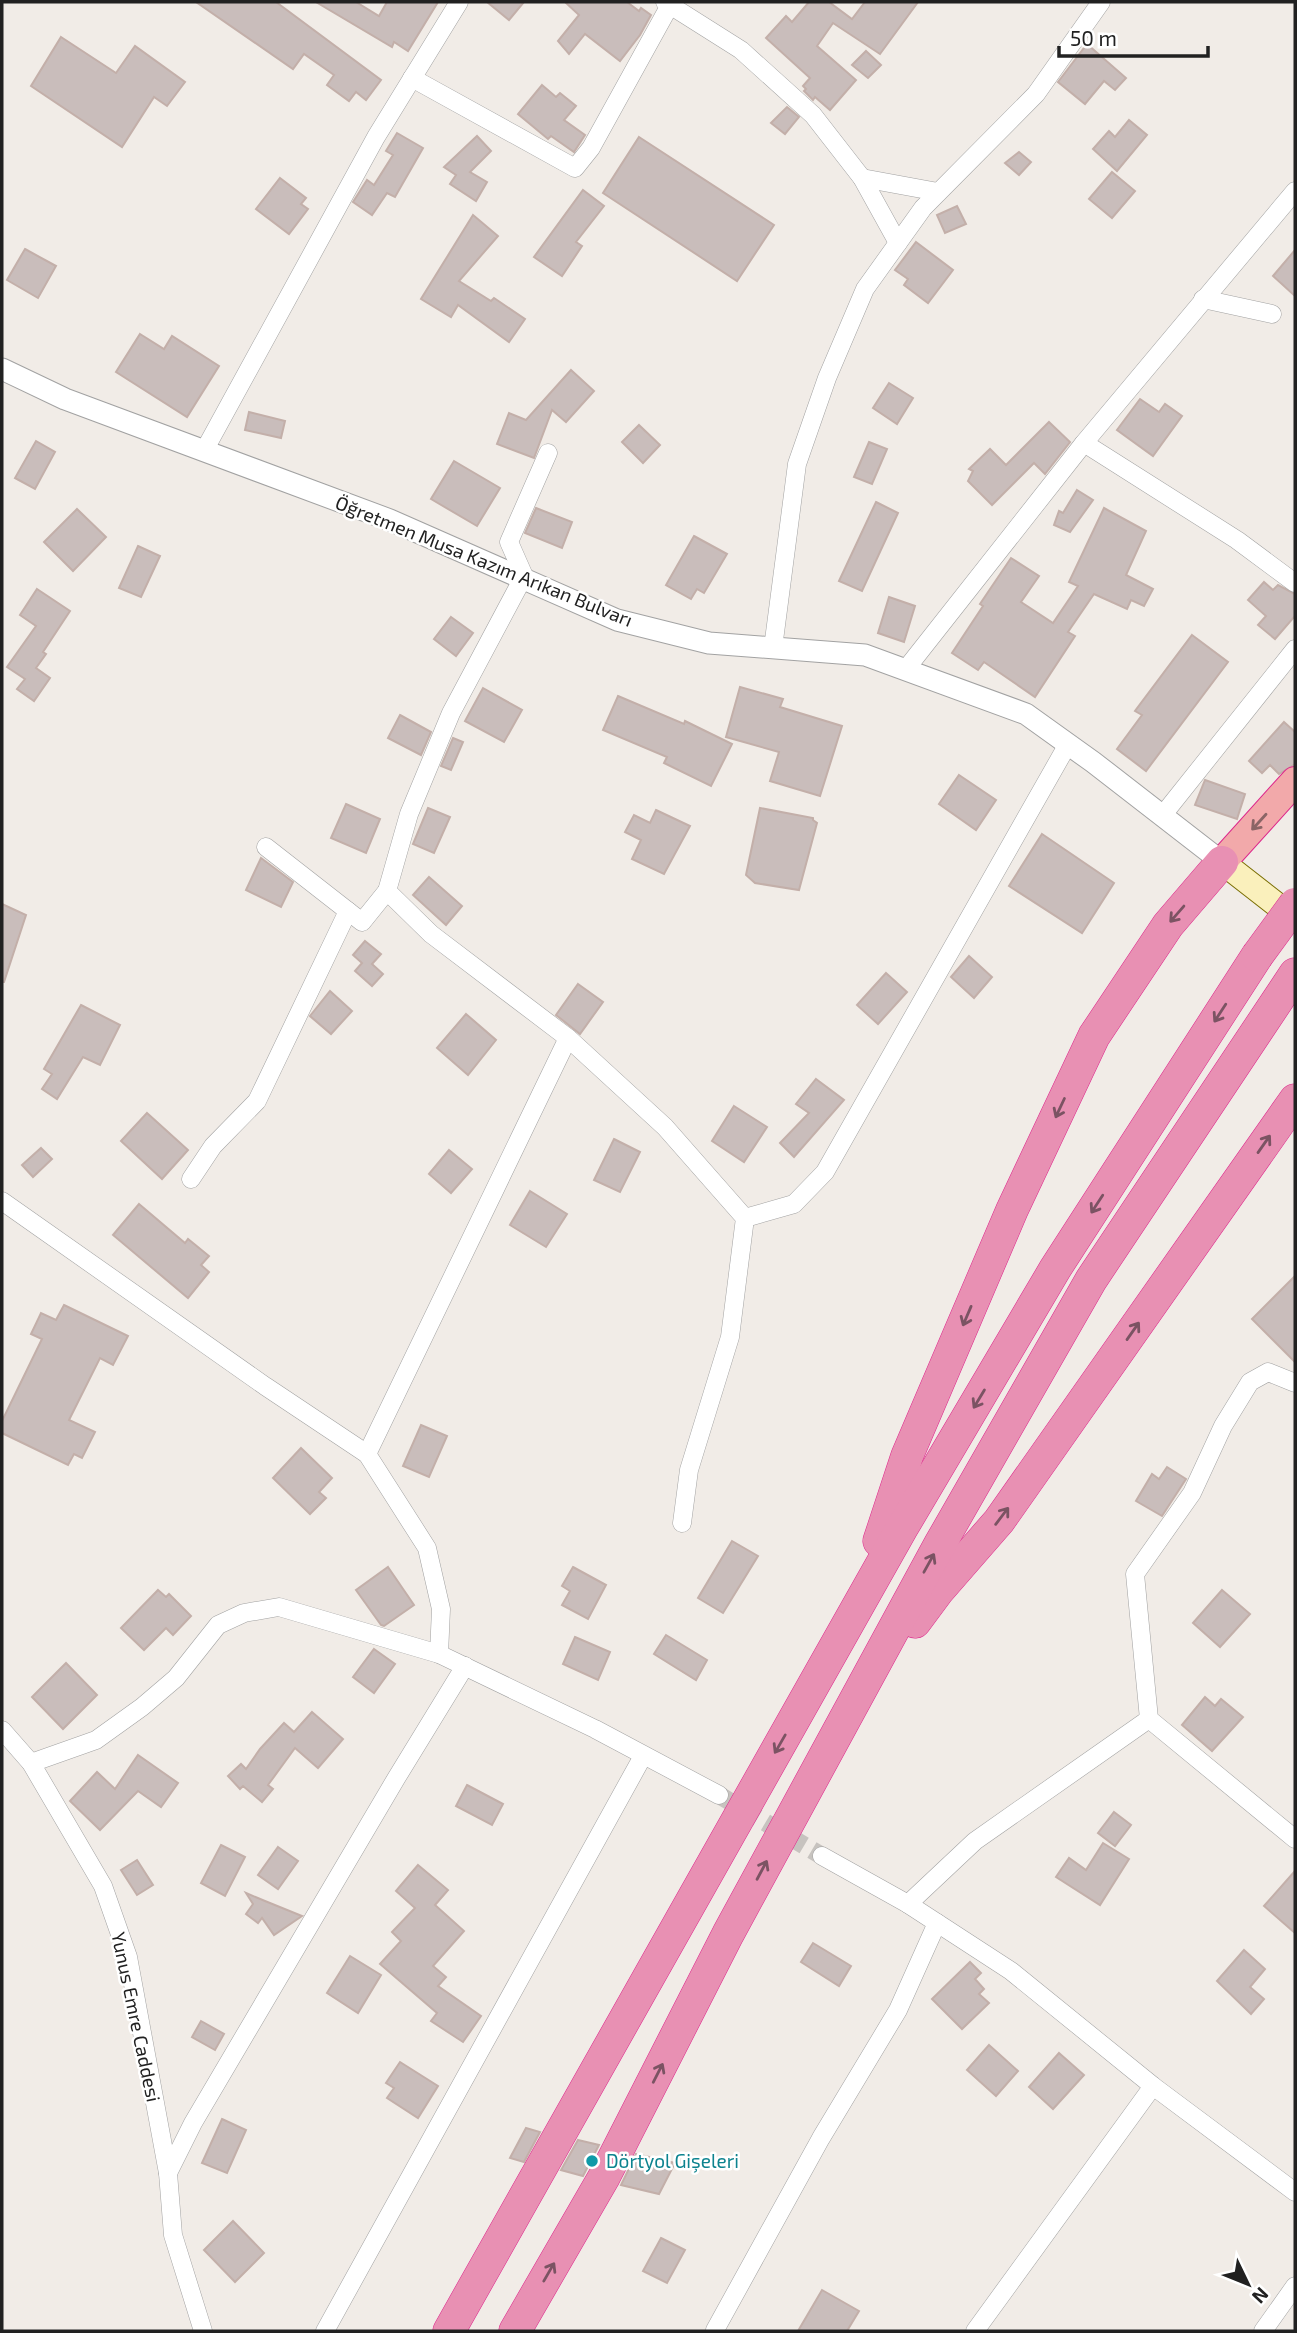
<svg xmlns="http://www.w3.org/2000/svg" width="1297" height="2333" font-family="'Exo 2',sans-serif">
<style>
.building{fill:#c9bdbb;stroke:#c3afa9;stroke-width:2}
.lines{fill:none;stroke-linecap:round;stroke-linejoin:round}
.minor-tunnel{stroke:#c7c3bf;stroke-width:18;stroke-dasharray:18 9;stroke-linecap:butt}
.minor-casing{stroke:#a2a2a2;stroke-width:19}
.tertiary-casing{stroke:#a2a2a2;stroke-width:23}
.secondary-casing{stroke:#7b6f04;stroke-width:26}
.trunk-casing{stroke:#dd278c;stroke-width:30}
.motorway-casing{stroke:#dd278c;stroke-width:33}
.minor{stroke:#fff;stroke-width:18}
.tertiary{stroke:#fff;stroke-width:21}
.secondary{stroke:#faf0bc;stroke-width:24}
.trunk{stroke:#f2a9aa;stroke-width:28}
.motorway{stroke:#e890b3;stroke-width:32}
.motorway-bridge-casing{stroke:#dd278c;stroke-width:33;stroke-linecap:butt}
.motorway-bridge{stroke:#e890b3;stroke-width:32}
.oneway{stroke:#8a6566}
.oneway2{stroke:#7b5363}
.culture-dot{fill:#0f9aa8;stroke:#fff;stroke-width:2.5}
.labels{text-anchor:middle;stroke-width:5;stroke-linejoin:round;paint-order:stroke}
.street-label{font-size:19px;fill:#212121;stroke:#fff}
.culture-label{font-size:19px;fill:#0d838f;stroke:#fff;text-anchor:start}
</style>
<rect width="100%" height="100%" fill="#f1ece7"/>
<g class="building">
<polygon points="196,2 276,2 381,80 366,100 356,92 349,101 327,85 334,75 304,54 293,69"/>
<polygon points="316,2 356,2 379,16 387,2 438,2 408,51 394,42 392,47"/>
<polygon points="487,2 524,2 509,20"/>
<polygon points="565,2 627,2 639,11 641,8 651,15 640,35 620,61 585,34 569,54 558,41 579,15"/>
<polygon points="809,2 829,2 852,19 865,2 918,2 880,54 833,23 817,46 856,80 830,110 815,97 813,100 804,91 806,89 803,86 810,78 766,38 786,16 792,22"/>
<polygon points="61,37 116,73 135,46 185,82 167,106 154,97 122,147 31,86"/>
<polygon points="1087,44 1126,78 1115,90 1104,81 1085,104 1058,82"/>
<polygon points="866,51 881,65 868,78 852,65"/>
<polygon points="542,85 556,97 560,93 576,106 564,120 585,135 574,152 551,136 548,139 518,114"/>
<polygon points="787,107 799,117 785,134 771,123"/>
<polygon points="1129,120 1147,135 1117,171 1093,149 1109,131 1115,137"/>
<polygon points="397,133 423,148 395,197 387,193 372,215 353,202 367,180 374,185 393,155 386,151"/>
<polygon points="477,136 491,151 470,172 487,182 476,201 450,184 456,175 444,167"/>
<polygon points="639,137 774,225 737,281 603,193"/>
<polygon points="1019,152 1031,162 1019,175 1005,163"/>
<polygon points="1112,172 1135,191 1112,218 1089,199"/>
<polygon points="280,178 306,198 301,204 308,209 289,234 256,209"/>
<polygon points="583,190 604,206 576,242 582,246 562,276 534,257"/>
<polygon points="957,206 966,224 945,233 937,215"/>
<polygon points="473,215 498,236 459,281 491,301 494,298 525,319 509,342 458,305 451,317 421,299"/>
<polygon points="916,242 953,270 928,303 904,285 908,279 895,270"/>
<polygon points="25,249 56,266 38,298 7,280"/>
<polygon points="1295,250 1295,296 1273,276"/>
<polygon points="140,334 164,349 172,336 219,366 187,417 116,372"/>
<polygon points="571,370 594,391 566,422 552,410 534,458 497,444 509,413 526,420"/>
<polygon points="889,383 913,398 897,424 873,408"/>
<polygon points="1140,399 1159,412 1165,404 1182,416 1153,456 1117,430"/>
<polygon points="249,412 285,421 281,438 245,430"/>
<polygon points="1049,422 1070,442 1045,474 1034,463 992,505 968,481 973,471 969,469 990,449 1006,465"/>
<polygon points="639,425 660,445 643,463 622,442"/>
<polygon points="36,441 55,452 35,489 15,478"/>
<polygon points="869,442 887,449 872,484 854,477"/>
<polygon points="454,461 500,488 477,526 431,499"/>
<polygon points="1077,490 1093,500 1070,532 1054,525 1059,511 1063,513"/>
<polygon points="876,502 898,513 862,591 839,581"/>
<polygon points="536,508 572,522 562,548 525,533"/>
<polygon points="1104,508 1146,531 1126,575 1153,589 1144,606 1131,600 1127,609 1094,594 1068,632 1075,636 1035,697 984,662 978,670 952,653 983,606 980,604 1011,558 1039,576 1021,602 1053,623 1078,586 1069,582"/>
<polygon points="77,509 106,537 73,571 44,542"/>
<polygon points="694,536 727,554 704,593 697,589 691,599 666,585"/>
<polygon points="138,546 160,556 141,597 119,588"/>
<polygon points="1264,582 1273,590 1278,585 1295,594 1295,616 1275,639 1258,625 1266,616 1248,600"/>
<polygon points="37,589 70,611 43,652 46,654 36,668 50,678 34,701 17,689 25,679 7,667 36,626 20,615"/>
<polygon points="889,597 915,606 904,642 878,633"/>
<polygon points="451,617 473,633 456,656 434,639"/>
<polygon points="1192,635 1228,662 1146,771 1117,749 1142,715 1135,711"/>
<polygon points="740,687 783,699 780,707 842,726 820,796 770,781 779,752 726,737"/>
<polygon points="483,688 522,710 504,742 465,721"/>
<polygon points="618,696 684,724 685,721 732,744 711,786 664,763 667,757 603,730"/>
<polygon points="400,715 431,732 421,755 388,738"/>
<polygon points="1284,722 1295,732 1295,764 1279,774 1270,765 1262,773 1249,761"/>
<polygon points="453,738 463,742 451,770 441,766"/>
<polygon points="959,775 996,800 976,830 939,804"/>
<polygon points="1205,780 1245,794 1237,819 1195,805"/>
<polygon points="346,804 380,819 366,853 331,838"/>
<polygon points="428,808 450,817 434,853 413,844"/>
<polygon points="760,808 813,818 813,820 817,823 799,890 755,883 746,875"/>
<polygon points="656,810 690,826 664,874 632,859 641,840 625,832 634,815 650,823"/>
<polygon points="1042,834 1114,883 1082,933 1009,886"/>
<polygon points="261,858 293,882 281,907 246,890"/>
<polygon points="429,877 462,906 446,925 413,895"/>
<polygon points="2,904 26,915 4,982 2,982"/>
<polygon points="365,941 381,954 372,964 383,974 372,986 355,971 362,963 353,955"/>
<polygon points="969,956 992,977 974,998 951,977"/>
<polygon points="886,973 907,992 878,1024 857,1005"/>
<polygon points="578,984 603,1002 580,1034 556,1015"/>
<polygon points="330,991 352,1011 331,1034 310,1016"/>
<polygon points="81,1005 120,1025 100,1065 83,1057 57,1099 42,1089 52,1074 44,1069"/>
<polygon points="466,1014 496,1040 468,1075 437,1048"/>
<polygon points="816,1079 844,1100 794,1157 780,1143 809,1113 796,1104"/>
<polygon points="734,1106 767,1127 744,1162 712,1141"/>
<polygon points="147,1113 188,1150 162,1179 121,1141"/>
<polygon points="614,1139 640,1152 620,1192 594,1180"/>
<polygon points="41,1148 52,1159 33,1177 22,1165"/>
<polygon points="449,1150 472,1169 451,1193 429,1174"/>
<polygon points="530,1191 567,1214 546,1247 510,1225"/>
<polygon points="139,1204 185,1243 188,1239 209,1256 201,1265 209,1272 188,1298 113,1235"/>
<polygon points="1295,1276 1295,1362 1252,1319"/>
<polygon points="64,1305 128,1336 113,1365 100,1358 69,1420 95,1432 82,1458 74,1454 68,1465 2,1433 2,1421 42,1339 31,1334 41,1313 56,1320"/>
<polygon points="421,1425 447,1436 429,1477 403,1466"/>
<polygon points="301,1448 332,1478 319,1492 326,1498 310,1514 273,1478"/>
<polygon points="1167,1467 1186,1479 1162,1516 1136,1501 1152,1474 1159,1479"/>
<polygon points="732,1541 758,1556 723,1613 698,1598"/>
<polygon points="388,1567 414,1605 384,1626 381,1625 356,1590"/>
<polygon points="573,1567 606,1585 588,1619 562,1605 570,1591 562,1586"/>
<polygon points="158,1590 166,1597 169,1594 191,1616 173,1635 166,1628 144,1650 121,1628"/>
<polygon points="1222,1590 1250,1614 1220,1647 1193,1623"/>
<polygon points="666,1635 707,1660 696,1680 654,1654"/>
<polygon points="575,1637 610,1652 598,1680 563,1664"/>
<polygon points="374,1649 395,1664 374,1693 353,1677"/>
<polygon points="66,1663 97,1695 63,1729 32,1697"/>
<polygon points="1205,1697 1215,1706 1221,1699 1243,1717 1212,1751 1182,1725"/>
<polygon points="312,1712 343,1739 318,1768 295,1748 268,1785 273,1789 262,1802 243,1786 240,1789 228,1776 241,1764 246,1769 260,1749 284,1723 294,1732"/>
<polygon points="138,1755 178,1783 161,1807 138,1791 100,1830 70,1801 97,1772 115,1789"/>
<polygon points="467,1785 503,1804 492,1825 456,1806"/>
<polygon points="1114,1812 1131,1825 1115,1846 1098,1833"/>
<polygon points="1103,1843 1129,1859 1100,1905 1056,1877 1069,1858 1086,1870"/>
<polygon points="221,1845 245,1857 225,1896 201,1883"/>
<polygon points="278,1847 298,1861 278,1889 258,1875"/>
<polygon points="137,1860 153,1885 137,1895 121,1870"/>
<polygon points="418,1865 448,1890 435,1905 464,1931 433,1966 446,1977 438,1986 481,2016 463,2042 431,2021 437,2013 380,1964 401,1941 392,1932 415,1908 396,1891"/>
<polygon points="1295,1871 1295,1933 1264,1906"/>
<polygon points="246,1893 265,1901 302,1916 274,1935 262,1918 258,1923 246,1914 253,1904"/>
<polygon points="813,1943 851,1966 839,1986 801,1962"/>
<polygon points="1244,1950 1265,1969 1250,1987 1264,1999 1251,2014 1217,1981"/>
<polygon points="350,1956 381,1975 358,2013 327,1993"/>
<polygon points="970,1962 981,1973 975,1979 984,1989 979,1994 989,2003 962,2029 932,1999"/>
<polygon points="201,2021 224,2034 215,2050 192,2037"/>
<polygon points="989,2045 1018,2071 996,2096 967,2070"/>
<polygon points="1059,2053 1084,2075 1053,2109 1029,2087"/>
<polygon points="400,2062 438,2086 418,2118 387,2098 394,2088 386,2083"/>
<polygon points="222,2119 246,2130 227,2173 202,2163"/>
<polygon points="526,2128 540,2132 524,2162 510,2158"/>
<polygon points="578,2140 599,2145 583,2176 561,2170"/>
<polygon points="636,2154 675,2163 659,2194 621,2185"/>
<polygon points="233,2221 264,2253 235,2282 204,2250"/>
<polygon points="661,2238 685,2250 667,2283 643,2271"/>
<polygon points="822,2290 859,2311 847,2331 798,2331"/>
</g>
<g class="lines">
<polyline class="minor-tunnel" points="719,1795 822,1856"/>
<defs>
<g id="minor">
<polyline points="665,2 741,50 813,115 862,178 898,243"/>
<polyline points="412,78 575,168 591,148 670,5"/>
<polyline points="862,178 938,192"/>
<polyline points="1203,299 1272,314"/>
<polyline points="1084,443 1237,540 1295,583"/>
<polyline points="204,451 376,137 459,2"/>
<polyline points="548,453 509,542 524,576 451,713 409,814 387,891 431,934 568,1038 665,1127 745,1218 730,1337 689,1470 682,1523"/>
<polyline points="773,648 797,464 827,378 865,289 923,208 1036,94 1101,2"/>
<polyline points="906,669 1084,443 1295,191"/>
<polyline points="1162,816 1295,649"/>
<polyline points="266,847 362,922 387,891"/>
<polyline points="191,1179 213,1146 257,1101 348,911"/>
<polyline points="2,1201 265,1386 367,1454 427,1548 441,1609 439,1654"/>
<polyline points="745,1218 794,1204 825,1172 1068,744"/>
<polyline points="1295,1383 1268,1372 1250,1382 1223,1426 1192,1493 1135,1574 1149,1719 1295,1839"/>
<polyline points="367,1454 568,1038"/>
<polyline points="2,1730 31,1763 103,1886 128,1957 168,2173 173,2235 203,2331"/>
<polyline points="31,1763 96,1740 142,1707 176,1678 218,1625 244,1613 279,1607 439,1654 595,1729 719,1795"/>
<polyline points="822,1856 908,1904 1011,1971 1153,2086 1295,2192"/>
<polyline points="908,1904 975,1841 1149,1719"/>
<polyline points="168,2173 193,2123 397,1777 465,1666"/>
<polyline points="715,2330 821,2138 898,2010 937,1923"/>
<polyline points="325,2331 643,1756"/>
<polyline points="975,2331 1153,2086"/>
<polyline points="1263,2331 1295,2286"/>
</g>
<polyline id="tertiary" points="2,369 65,399 390,520 617,620 709,643 865,655 1026,714 1093,762 1222,862"/>
<polyline id="secondary" points="1222,862 1295,919"/>
<polyline id="trunk" points="1222,862 1295,781"/>
<g id="motorway">
<polyline points="879,1541 907,1456 1012,1210 1094,1036 1168,925 1222,862"/>
<polyline points="915,1622 938,1591 999,1521 1295,1100"/>
<polyline points="449,2331 902,1528 1055,1269 1257,956"/>
<polyline points="515,2331 604,2177 728,1934 940,1544 1091,1280 1295,974"/>
</g>
</defs>
<use href="#minor" class="minor-casing"/>
<use href="#tertiary" class="tertiary-casing"/>
<use href="#secondary" class="secondary-casing"/>
<use href="#trunk" class="trunk-casing"/>
<use href="#motorway" class="motorway-casing"/>
<use href="#minor" class="minor"/>
<use href="#tertiary" class="tertiary"/>
<use href="#secondary" class="secondary"/>
<use href="#trunk" class="trunk"/>
<use href="#motorway" class="motorway"/>
<defs>
<polyline id="motorway-bridge" points="1257,956 1295,904"/>
</defs>
<use href="#motorway-bridge" class="motorway-bridge-casing"/>
<use href="#motorway-bridge" class="motorway-bridge"/>
</g>
<defs><path id="oneway-shaft" d="M-6 0H5M1.5-3L5.5 0L1.5 3" fill="none" stroke-width="1.6" stroke-linecap="round" stroke-linejoin="round" transform="scale(1.75)"/></defs>
<use class="oneway" href="#oneway-shaft" transform="translate(1259 822) rotate(132)"/>
<g class="oneway2">
<use href="#oneway-shaft" transform="translate(1177 914) rotate(131)"/>
<use href="#oneway-shaft" transform="translate(1220 1013) rotate(123)"/>
<use href="#oneway-shaft" transform="translate(1060 1108) rotate(115)"/>
<use href="#oneway-shaft" transform="translate(1264 1144) rotate(-55)"/>
<use href="#oneway-shaft" transform="translate(1097 1204) rotate(123)"/>
<use href="#oneway-shaft" transform="translate(967 1316) rotate(113)"/>
<use href="#oneway-shaft" transform="translate(1133 1331) rotate(-55)"/>
<use href="#oneway-shaft" transform="translate(979 1399) rotate(121)"/>
<use href="#oneway-shaft" transform="translate(1002 1516) rotate(-53)"/>
<use href="#oneway-shaft" transform="translate(929 1563) rotate(-61)"/>
<use href="#oneway-shaft" transform="translate(780 1744) rotate(120)"/>
<use href="#oneway-shaft" transform="translate(762 1870) rotate(-62)"/>
<use href="#oneway-shaft" transform="translate(658 2073) rotate(-63)"/>
<use href="#oneway-shaft" transform="translate(549 2272) rotate(-60)"/>
</g>
<circle class="culture-dot" cx="592" cy="2161" r="7"/>
<g class="labels">
<g class="street-label">
<text transform="translate(484 561) rotate(22)" y="7">Öğretmen Musa Kazım Arıkan Bulvarı</text>
<text transform="translate(136 2017) rotate(78)" y="7">Yunus Emre Caddesi</text>
</g>
<g class="culture-label">
<text x="606" y="2168">Dörtyol Gişeleri</text>
</g>
</g>
<rect width="1297" height="2333" fill="none" stroke="#212121" stroke-width="7"/>
<g transform="translate(1248 2284) rotate(133)" stroke="#ffffff" stroke-width="5" paint-order="stroke">
<path d="M0-5L12 26L0 18L-12 26Z" fill="#212121"/>
<text y="-10" font-size="19" font-weight="bold" text-anchor="middle" fill="#212121">N</text>
</g>
<path d="M1059 46v10h149v-10" fill="none" stroke="#212121" stroke-width="3.5"/>
<text x="1070" y="46" font-size="21" fill="#212121" stroke="#ffffff" stroke-width="5" paint-order="stroke">50 m</text>
</svg>
